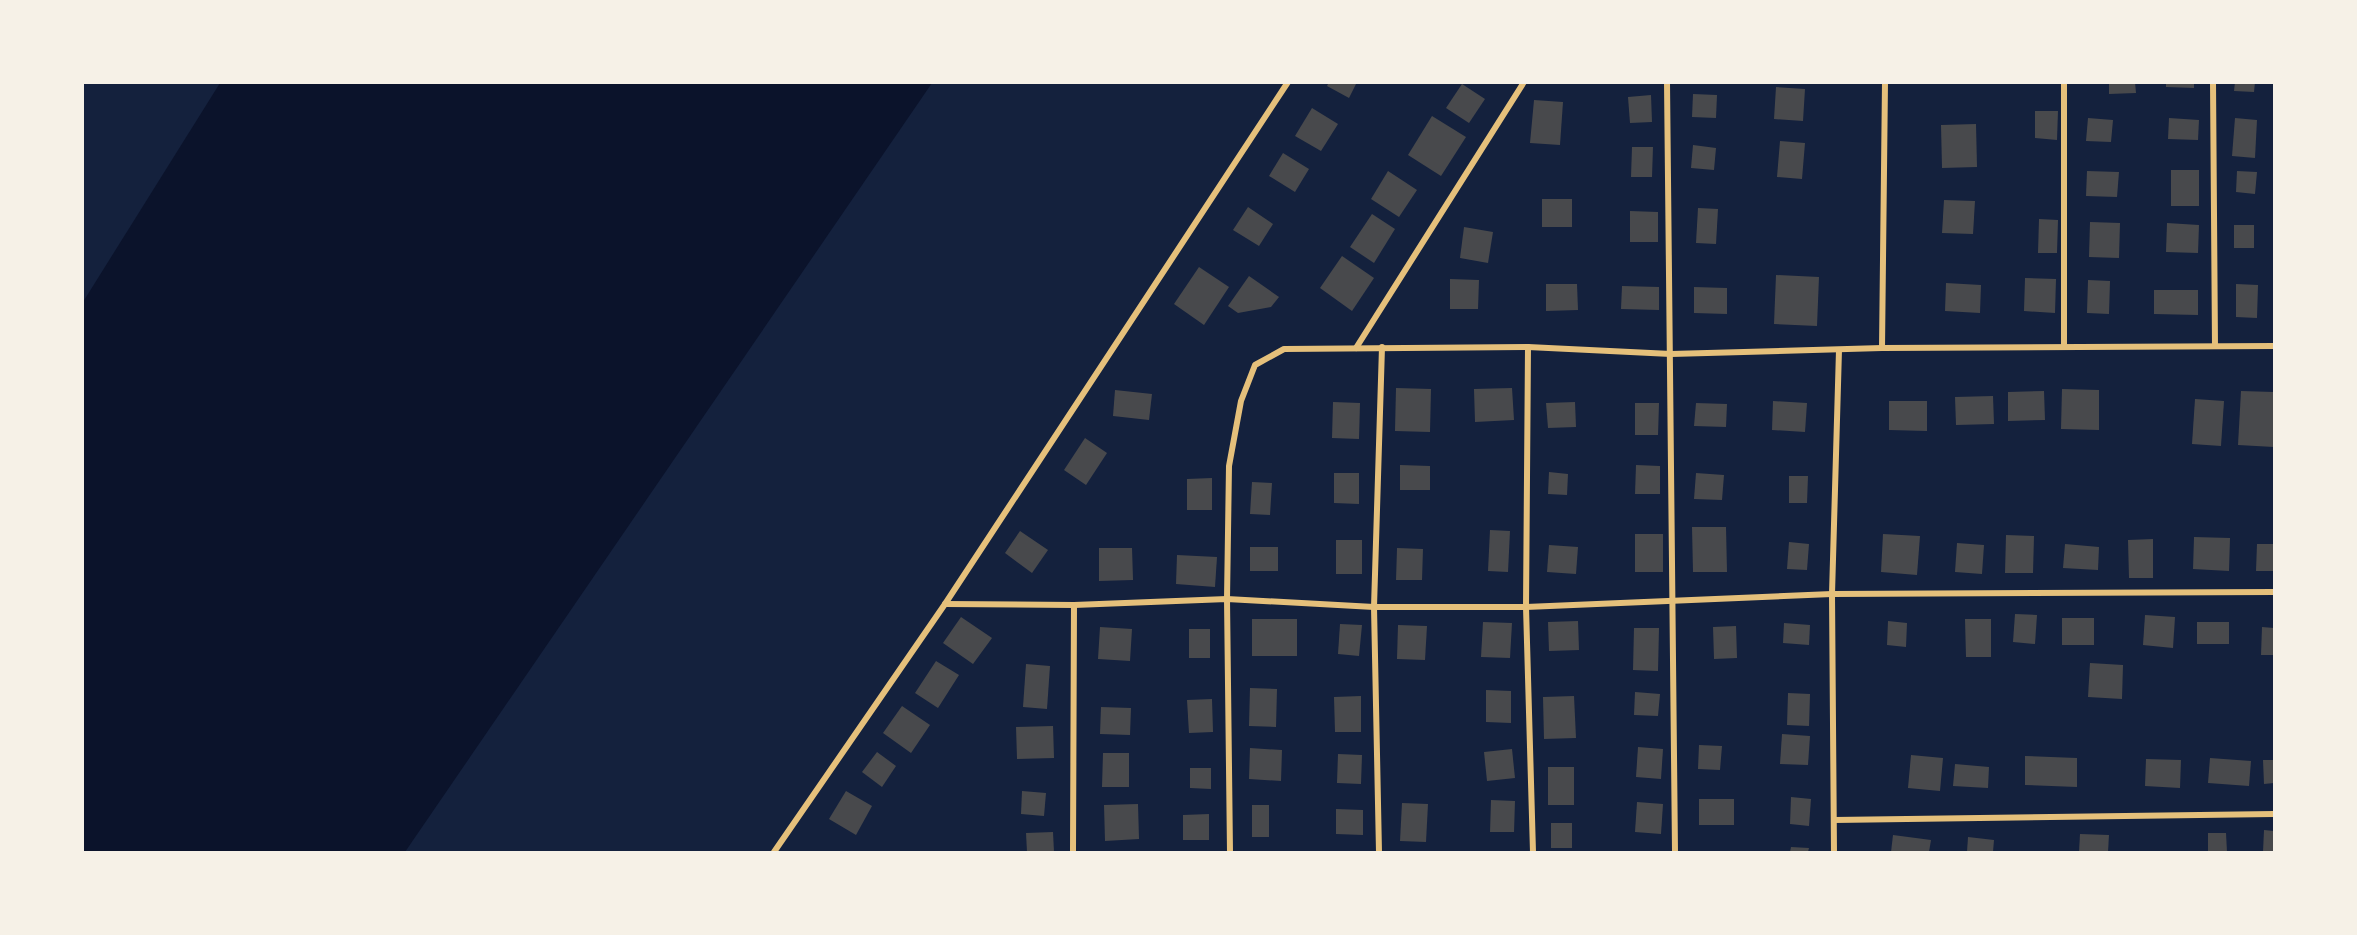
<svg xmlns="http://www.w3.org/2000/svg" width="2357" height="935" font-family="Manrope,sans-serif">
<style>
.water{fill:#0b132b}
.building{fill:#48494c}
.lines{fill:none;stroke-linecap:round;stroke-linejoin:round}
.minor{stroke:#e5c07b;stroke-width:6}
</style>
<rect width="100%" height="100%" fill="#14213d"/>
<polygon class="water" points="220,83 932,83 405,852 83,852 83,302"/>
<g class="building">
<polygon points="1329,82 1357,82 1349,98 1327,86"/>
<polygon points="2109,82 2135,82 2136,93 2109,94"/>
<polygon points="2166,82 2194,82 2194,88 2166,87"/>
<polygon points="2235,82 2255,82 2254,92 2234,91"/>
<polygon points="1462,84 1485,99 1469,123 1446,108"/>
<polygon points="1776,87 1805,89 1803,121 1774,119"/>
<polygon points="1693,94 1717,95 1716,118 1692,117"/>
<polygon points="1651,95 1652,122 1630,123 1628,97"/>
<polygon points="1534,100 1563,102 1560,145 1530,143"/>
<polygon points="1312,108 1338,124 1321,151 1295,136"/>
<polygon points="2035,111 2058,111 2057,140 2035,138"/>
<polygon points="1432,116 1466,137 1441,176 1408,155"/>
<polygon points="2088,118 2113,120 2111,142 2086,141"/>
<polygon points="2169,118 2199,120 2198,140 2168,139"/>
<polygon points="2235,118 2257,120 2255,158 2232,156"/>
<polygon points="1976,124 1977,167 1942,168 1941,125"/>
<polygon points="1780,141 1805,143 1802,179 1777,177"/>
<polygon points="1693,145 1716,148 1714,170 1691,168"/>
<polygon points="1632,147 1653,147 1652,177 1631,177"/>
<polygon points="1283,153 1309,169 1295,192 1269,176"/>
<rect x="2171" y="170" width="28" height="36"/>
<polygon points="1388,171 1417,190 1399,217 1371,199"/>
<polygon points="2087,171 2119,172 2117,197 2086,196"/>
<polygon points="2237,171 2257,172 2255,194 2236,192"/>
<rect x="1542" y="199" width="30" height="28"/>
<polygon points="1944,200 1975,201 1973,234 1942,233"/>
<polygon points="1248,207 1273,224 1259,246 1233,230"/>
<polygon points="1698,208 1718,209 1716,244 1696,243"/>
<polygon points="1630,211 1658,212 1658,242 1630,242"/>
<polygon points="1372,214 1395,229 1374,263 1350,247"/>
<polygon points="2039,219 2058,220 2057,253 2038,253"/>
<polygon points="2090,222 2120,223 2119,258 2089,257"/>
<polygon points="2167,223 2199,225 2198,253 2166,252"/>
<rect x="2234" y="225" width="20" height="23"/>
<polygon points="1464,227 1493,232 1488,263 1460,258"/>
<polygon points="1342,256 1374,278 1352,311 1320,288"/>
<polygon points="1199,267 1229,287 1204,325 1174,304"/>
<polygon points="1776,275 1819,277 1817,326 1774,324"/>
<polygon points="1249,276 1279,297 1271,307 1238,313 1228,306"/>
<polygon points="2025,278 2056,279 2055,313 2024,311"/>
<polygon points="1450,279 1479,280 1478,309 1450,309"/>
<polygon points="2088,280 2110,281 2109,314 2087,313"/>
<polygon points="1946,283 1981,285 1980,313 1945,311"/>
<polygon points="1546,284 1577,284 1578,310 1546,311"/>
<polygon points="2236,284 2258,285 2257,318 2236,317"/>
<polygon points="1622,286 1659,287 1659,310 1621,309"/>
<polygon points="1694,287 1727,288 1727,314 1694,313"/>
<polygon points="2154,290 2198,290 2198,315 2154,314"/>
<polygon points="1396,388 1431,389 1430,432 1395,431"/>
<polygon points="1512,388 1514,420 1475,422 1474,389"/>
<polygon points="2062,389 2099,390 2099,430 2061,429"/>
<polygon points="1115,390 1152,394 1149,420 1113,416"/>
<polygon points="2044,391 2045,420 2008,421 2008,392"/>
<polygon points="2241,391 2274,392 2274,447 2238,445"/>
<polygon points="1993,396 1994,424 1956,425 1955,397"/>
<polygon points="2195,399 2224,401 2221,446 2192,444"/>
<polygon points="1773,401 1807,403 1805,432 1772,430"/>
<polygon points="1889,401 1927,401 1927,431 1889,430"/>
<polygon points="1333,402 1360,403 1359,439 1332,438"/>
<polygon points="1575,402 1576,427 1548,428 1546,403"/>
<polygon points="1635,403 1659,403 1658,435 1635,435"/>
<polygon points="1696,403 1727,404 1726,427 1694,426"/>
<polygon points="1085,438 1107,453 1086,485 1064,470"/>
<polygon points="1400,465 1430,466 1430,490 1400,490"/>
<polygon points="1636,465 1660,466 1660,494 1635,494"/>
<polygon points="1549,472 1568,474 1567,495 1548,494"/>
<polygon points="1334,473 1359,473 1359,504 1334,503"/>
<polygon points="1696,473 1724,475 1722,500 1694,499"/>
<polygon points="1789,476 1808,476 1807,503 1789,503"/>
<polygon points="1212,478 1212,510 1187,510 1187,479"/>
<polygon points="1252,482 1272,483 1270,515 1250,514"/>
<polygon points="1692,527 1726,527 1727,572 1693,572"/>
<polygon points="1490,530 1510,531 1508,572 1488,571"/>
<polygon points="1020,531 1048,550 1032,573 1005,553"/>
<rect x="1635" y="534" width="28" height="38"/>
<polygon points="1883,534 1920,536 1917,575 1881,572"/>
<polygon points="2006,535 2034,536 2033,573 2005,573"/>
<polygon points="2194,537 2230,538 2229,571 2193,569"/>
<polygon points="2153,539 2153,578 2129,578 2128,540"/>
<rect x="1336" y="540" width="26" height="34"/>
<polygon points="1789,542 1809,544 1807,570 1787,569"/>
<polygon points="1957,543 1984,545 1982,574 1955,572"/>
<polygon points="2065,544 2099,547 2098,570 2063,568"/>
<polygon points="2257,544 2274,544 2274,571 2256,571"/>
<polygon points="1549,545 1578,547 1576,574 1547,572"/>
<rect x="1250" y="547" width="28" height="24"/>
<polygon points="1099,548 1132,548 1133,580 1099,581"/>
<polygon points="1397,548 1423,549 1422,580 1396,580"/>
<polygon points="1177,555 1217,557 1215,587 1176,584"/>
<polygon points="2015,614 2037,615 2035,644 2013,642"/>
<polygon points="2145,615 2175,617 2173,648 2143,645"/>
<polygon points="961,617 992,638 973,664 943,643"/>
<rect x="2062" y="618" width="32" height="27"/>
<rect x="1252" y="619" width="45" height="37"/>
<polygon points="1965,619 1991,619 1991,657 1966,657"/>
<polygon points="1578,621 1579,650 1549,651 1548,622"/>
<polygon points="1888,621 1907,623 1906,647 1887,645"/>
<polygon points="1483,622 1512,623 1510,658 1481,657"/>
<rect x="2197" y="622" width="32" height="22"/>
<polygon points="1784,623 1810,625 1809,645 1783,643"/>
<polygon points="1340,624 1362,625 1359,656 1338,654"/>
<polygon points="1398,625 1427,626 1425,660 1397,659"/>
<polygon points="1736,626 1737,658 1714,659 1713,627"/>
<polygon points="1100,627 1132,629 1130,661 1098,659"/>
<polygon points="2262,627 2274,628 2274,655 2261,655"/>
<polygon points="1634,628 1659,628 1658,671 1633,670"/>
<rect x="1189" y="629" width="21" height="29"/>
<polygon points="936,661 959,675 938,708 915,693"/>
<polygon points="2090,663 2123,665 2122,699 2088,697"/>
<polygon points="1026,664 1050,666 1047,709 1023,707"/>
<polygon points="1250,688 1277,689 1276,727 1249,726"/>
<polygon points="1486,690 1511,691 1511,723 1486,722"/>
<polygon points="1635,692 1660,694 1658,716 1634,715"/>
<polygon points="1788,693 1810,694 1809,726 1787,725"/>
<polygon points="1361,696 1361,732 1335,732 1334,697"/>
<polygon points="1574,696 1576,738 1544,739 1543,697"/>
<polygon points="1212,699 1213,732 1189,733 1187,700"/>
<polygon points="902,706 930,725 911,753 883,733"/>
<polygon points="1101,707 1131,708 1130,735 1100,734"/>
<polygon points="1053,726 1054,758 1017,759 1016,727"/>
<polygon points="1782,734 1810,736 1808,765 1780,764"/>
<polygon points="1699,745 1722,746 1720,770 1698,769"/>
<polygon points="1638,747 1663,749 1661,779 1636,777"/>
<polygon points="1250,748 1282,750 1281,781 1249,779"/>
<polygon points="1512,749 1515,778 1487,781 1484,752"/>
<polygon points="877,752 896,766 882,787 862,772"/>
<polygon points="1103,753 1129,753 1129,787 1102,787"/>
<polygon points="1338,754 1362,755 1361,784 1337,783"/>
<polygon points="1911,755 1943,758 1940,791 1908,788"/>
<polygon points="2025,756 2077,758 2077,787 2025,785"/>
<polygon points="2210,758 2251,761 2249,786 2208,783"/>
<polygon points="2146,759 2181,760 2180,788 2145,786"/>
<polygon points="2263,760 2274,760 2274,783 2264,784"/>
<polygon points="1955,764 1989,767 1988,788 1953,786"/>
<rect x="1548" y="767" width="26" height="38"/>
<polygon points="1190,768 1211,768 1211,789 1190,788"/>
<polygon points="846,791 872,806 856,835 829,819"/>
<polygon points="1022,791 1046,793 1044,816 1021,814"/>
<polygon points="1791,797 1811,799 1809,826 1790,824"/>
<rect x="1699" y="799" width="35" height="26"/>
<polygon points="1491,800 1515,801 1514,832 1490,832"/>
<polygon points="1637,802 1663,804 1661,834 1635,832"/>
<polygon points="1402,803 1428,804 1426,842 1400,841"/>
<polygon points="1138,804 1139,839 1105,841 1104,805"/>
<rect x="1252" y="805" width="17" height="32"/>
<polygon points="1336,809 1363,810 1363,835 1336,834"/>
<polygon points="1209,814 1209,840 1183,840 1183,815"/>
<rect x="1551" y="823" width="21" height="25"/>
<polygon points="2264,830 2274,831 2274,852 2263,852"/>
<polygon points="1053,832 1054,852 1027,852 1026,833"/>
<polygon points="2208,833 2226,833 2227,852 2208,852"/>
<polygon points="2080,834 2109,835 2108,852 2079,852"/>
<polygon points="1893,835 1931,840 1929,852 1891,852"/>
<polygon points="1968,837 1994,840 1993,852 1967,852"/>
<polygon points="1791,847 1809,848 1808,852 1790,852"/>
</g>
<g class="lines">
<g class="minor">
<polyline points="1667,82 1675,852"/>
<polyline points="2213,82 2215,346"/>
<polyline points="1528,347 1526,607 1533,852"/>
<polyline points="2064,347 2064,82"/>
<polyline points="1356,348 1524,82"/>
<polyline points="1882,348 1885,82"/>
<polyline points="945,604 1074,605 1227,599 1374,607 1526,607 1832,594 2274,592"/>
<polyline points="1834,820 2274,814"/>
<polyline points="774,852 945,604 1288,82"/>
<polyline points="1073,852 1074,605"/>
<polyline points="1230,852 1227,599 1229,466 1241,401 1255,365 1284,349 1528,347 1671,354 1882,348 2274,346"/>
<polyline points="1379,852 1374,607 1382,347"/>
<polyline points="1834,852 1832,594 1839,350"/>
</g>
</g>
<rect width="2357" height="935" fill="none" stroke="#f6f1e7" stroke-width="168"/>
</svg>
